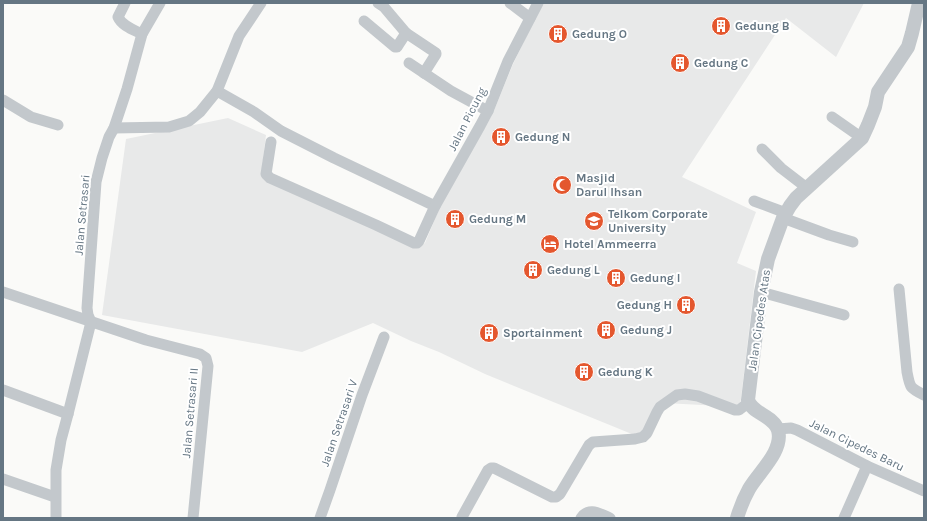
<svg xmlns="http://www.w3.org/2000/svg" width="927" height="521" font-family="Karla,sans-serif">
<style>
.built{fill:#e8e9e9}
.lines{fill:none;stroke-linecap:round;stroke-linejoin:round}
.minor{stroke:#c3c8cc;stroke-width:11}
.tertiary{stroke:#c3c8cc;stroke-width:14}
.labels{text-anchor:middle;stroke-width:4;stroke-linejoin:round;paint-order:stroke}
.poi-label{font-size:12px;font-weight:bold;fill:#657683;stroke:#fff;text-anchor:start}
.street-label{font-size:12px;fill:#657683;stroke:#fff}
</style>
<rect width="100%" height="100%" fill="#fafaf8"/>
<polygon class="built" points="543,3 864,3 836,57 786,18 682,177 756,212 737,263 756,271 740,407 664,403 644,439 485,374 439,352 411,341 373,323 302,352 102,315 126,139 228,118 266,135 261,176 417,247 425,243 440,207 493,113 513,64"/>
<g class="lines">
<g class="minor">
<path d="M125 3 118 17C122 26 134 30 142 34"/>
<polyline points="378,3 384,7 406,33 436,53 436,54 424,73"/>
<polyline points="510,3 530,18"/>
<polyline points="364,21 395,47 397,47 406,33"/>
<polyline points="409,63 451,91 488,111"/>
<polyline points="217,91 254,112 281,131 334,158 435,206"/>
<polyline points="3,100 31,117 58,125"/>
<polyline points="832,117 862,138"/>
<polyline points="114,128 169,127 189,121 200,112 217,91 239,36 261,3"/>
<polyline points="271,142 266,174 270,178 376,225 414,243 417,243 419,241 435,206 480,126 488,111 508,61 538,3"/>
<polyline points="762,149 781,168 807,188"/>
<polyline points="754,201 786,213"/>
<polyline points="783,218 829,235 853,242"/>
<path d="M899 289 907 372C910 388 910 388 924 395"/>
<polyline points="3,292 146,340 200,354 206,358 208,366 193,518"/>
<polyline points="761,292 844,315"/>
<polyline points="3,390 68,414"/>
<polyline points="778,429 791,428 797,430 867,466 924,491"/>
<polyline points="3,479 55,497"/>
<polyline points="56,518 56,470 61,440 68,414 91,322 88,315 87,308 96,182 102,158 109,137 114,128 127,89 142,34 160,3"/>
<polyline points="320,518 330,490 362,395 384,337"/>
<polyline points="463,518 462,517 488,470 491,468 494,468 552,497 556,497 560,494 589,445 593,442 635,439 643,437 647,433 657,412 660,407 677,395 685,394 698,396 735,410 739,410 748,403"/>
<path d="M581 518C589 506 600 514 610 518"/>
<polyline points="844,518 867,466"/>
</g>
<path class="tertiary" d="M737 518C740 508 744 498 749 489 758 473 784 451 778 430 773 415 752 414 748 400L761 292 768 259 783 218 790 206 796 198 862 138 868 125 875 107 878 92 908 47 912 33 919 3"/>
</g>
<defs>
<symbol id="building-disc" viewBox="-11 -11 22 22"><circle r="9.5" fill="#e4572e" stroke="#fff"/><path d="M-4-6H4V6H1V3H-1V6H-4ZM-2.5-4.3h1.7v1.8h-1.7ZM.8-4.3h1.7v1.8H.8ZM-2.5-1h1.7V.8h-1.7ZM.8-1h1.7V.8H.8Z" fill="#fff"/></symbol>
<symbol id="mosque-disc" viewBox="-11 -11 22 22"><circle r="9.5" fill="#e4572e" stroke="#fff"/><path d="M3.5-4.9A6 6 0 1 0 3.5 4.9A5 5 0 1 1 3.5-4.9Z" fill="#fff"/></symbol>
<symbol id="university-disc" viewBox="-11 -11 22 22"><circle r="9.5" fill="#e4572e" stroke="#fff"/><path d="M0-5L7-2L0 1L-7-2ZM-4 1L0 2.5L4 1V4Q0 6-4 4Z" fill="#fff"/></symbol>
<symbol id="hotel-disc" viewBox="-11 -11 22 22"><circle r="9.5" fill="#e4572e" stroke="#fff"/><path d="M-6-4.5h1.5V1H6V5H4.5V3h-9V5H-6ZM-4 0a1.8 1.8 0 1 1 3.6 0ZM.5 0V-2.5h3Q6-2.5 6 0Z" fill="#fff"/></symbol>
</defs>
<g fill-rule="evenodd">
<use href="#building-disc" x="710" y="15" width="22" height="22"/>
<use href="#building-disc" x="547" y="23" width="22" height="22"/>
<use href="#building-disc" x="669" y="52" width="22" height="22"/>
<use href="#building-disc" x="490" y="126" width="22" height="22"/>
<use href="#mosque-disc" x="551" y="174" width="22" height="22"/>
<use href="#building-disc" x="444" y="208" width="22" height="22"/>
<use href="#university-disc" x="583" y="210" width="22" height="22"/>
<use href="#hotel-disc" x="539" y="233" width="22" height="22"/>
<use href="#building-disc" x="522" y="259" width="22" height="22"/>
<use href="#building-disc" x="605" y="267" width="22" height="22"/>
<use href="#building-disc" x="675" y="294" width="22" height="22"/>
<use href="#building-disc" x="595" y="319" width="22" height="22"/>
<use href="#building-disc" x="478" y="322" width="22" height="22"/>
<use href="#building-disc" x="573" y="361" width="22" height="22"/>
</g>
<g class="labels">
<g class="poi-label">
<text x="735" y="30">Gedung B</text>
<text x="572" y="38">Gedung O</text>
<text x="694" y="67">Gedung C</text>
<text x="515" y="141">Gedung N</text>
<text x="576" y="182">Masjid<tspan x="576" dy="14">Darul Ihsan</tspan></text>
<text x="608" y="218">Telkom Corporate<tspan x="608" dy="14">University</tspan></text>
<text x="469" y="223">Gedung M</text>
<text x="564" y="248">Hotel Ammeerra</text>
<text x="547" y="274">Gedung L</text>
<text x="630" y="282">Gedung I</text>
<text x="672" y="309" text-anchor="end">Gedung H</text>
<text x="620" y="334">Gedung J</text>
<text x="503" y="337">Sportainment</text>
<text x="598" y="376">Gedung K</text>
</g>
<g class="street-label">
<text transform="translate(467 119) rotate(-63)" y="4">Jalan Picung</text>
<text transform="translate(82 215) rotate(-85)" y="4">Jalan Setrasari</text>
<text transform="translate(759 320) rotate(-82)" y="4">Jalan Cipedes Atas</text>
<text transform="translate(190 413) rotate(-85)" y="4">Jalan Setrasari II</text>
<text transform="translate(339 423) rotate(-71)" y="4">Jalan Setrasari V</text>
<text transform="translate(857 445) rotate(26)" y="4">Jalan Cipedes Baru</text>
</g>
</g>
<rect width="927" height="521" fill="none" stroke="#657683" stroke-width="8"/>
</svg>
